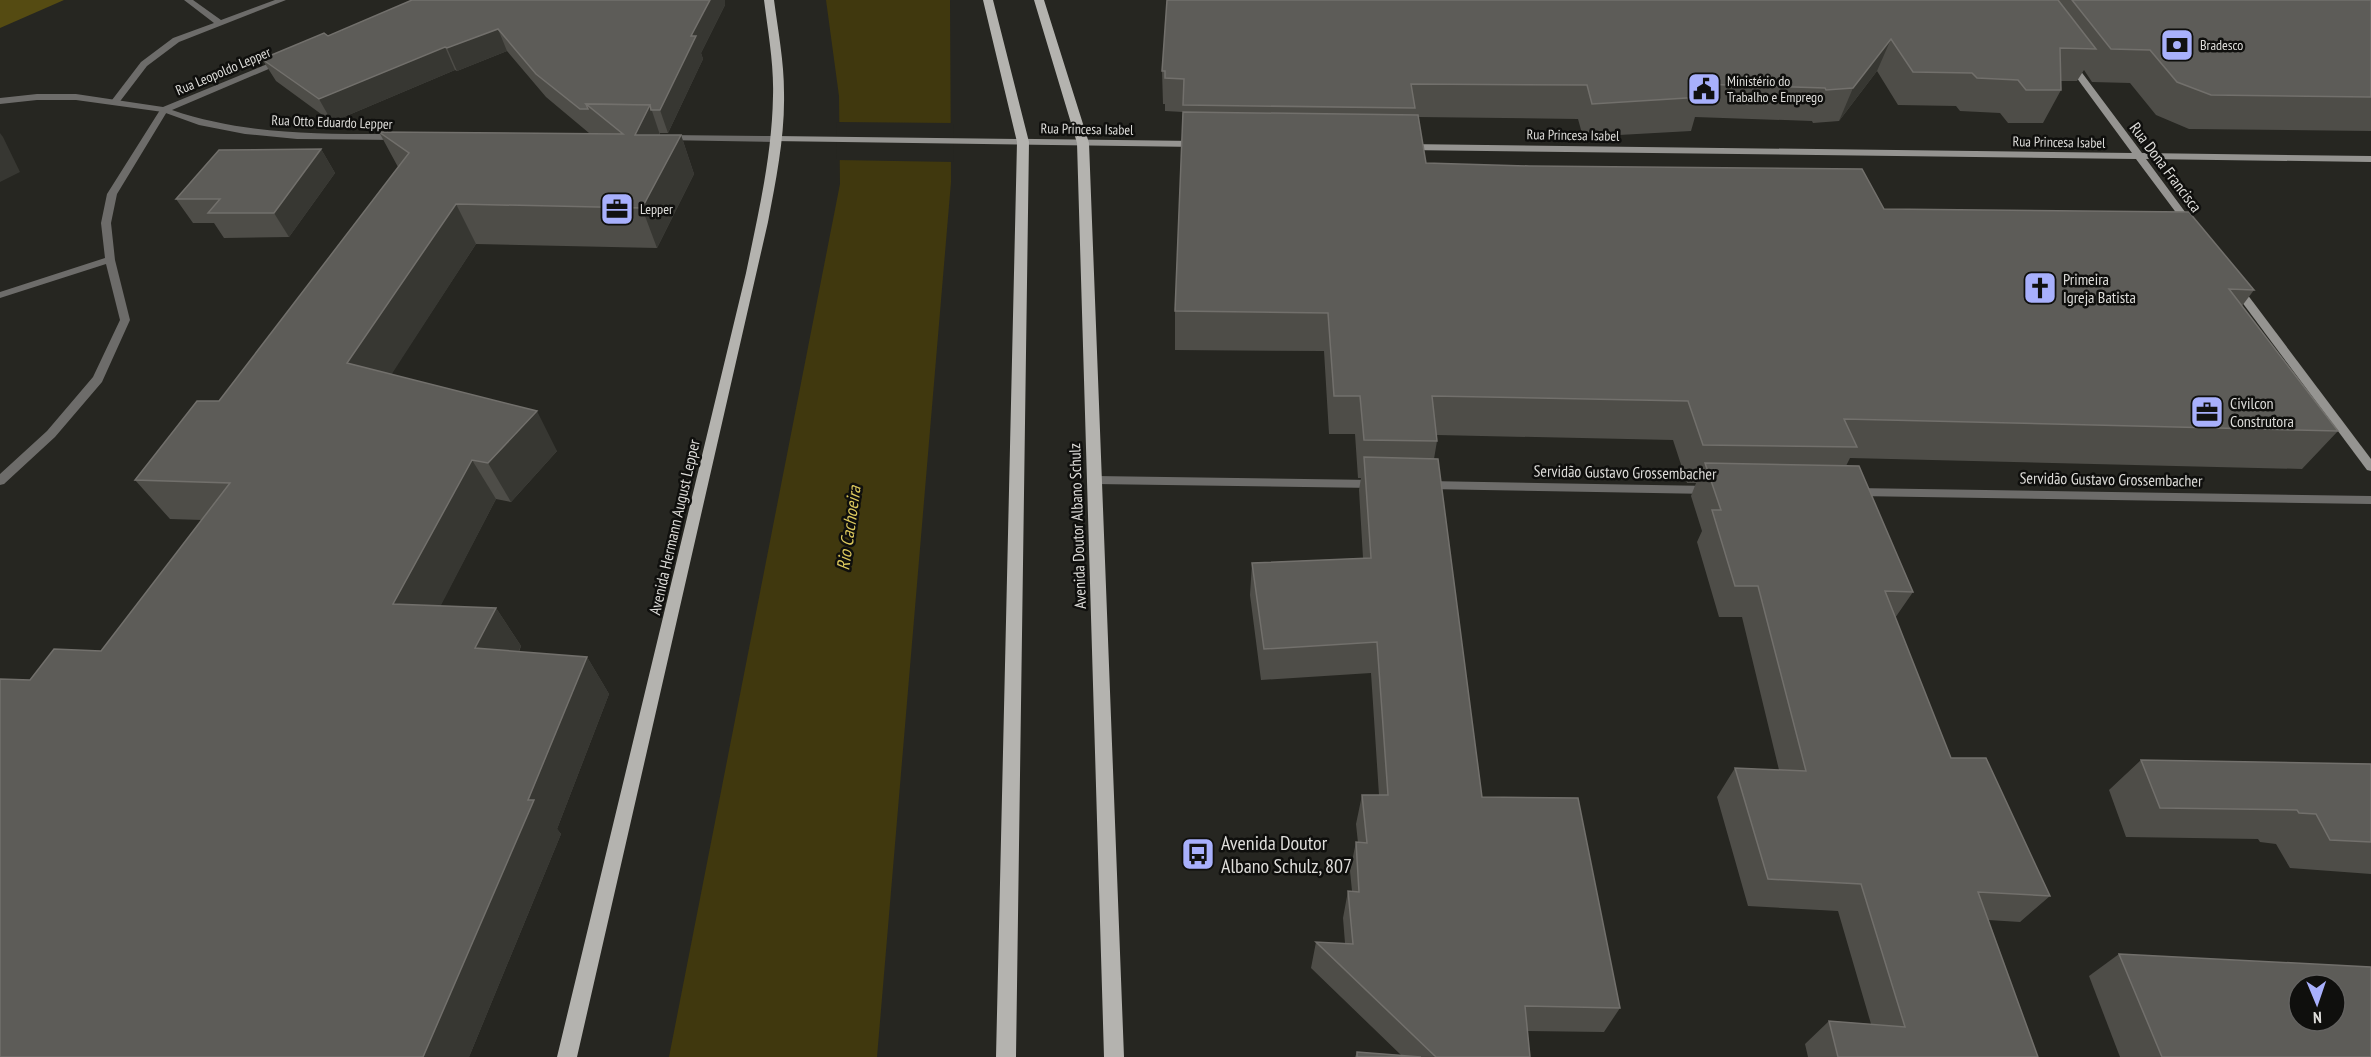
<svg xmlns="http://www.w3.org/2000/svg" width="2371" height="1057" font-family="'PT Sans Narrow',sans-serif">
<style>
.green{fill:#554b12}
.water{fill:#40380e}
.pier{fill:#262621}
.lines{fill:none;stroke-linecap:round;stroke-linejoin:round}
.service{fill:#6d6c6a;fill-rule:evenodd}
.minor{fill:#6d6c6a;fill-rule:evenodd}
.secondary{fill:#959491;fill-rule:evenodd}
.primary{fill:#b4b3af;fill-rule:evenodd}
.wall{fill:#4e4d48}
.shaded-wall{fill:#373732}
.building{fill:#5d5c58;stroke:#72706c;stroke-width:1.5;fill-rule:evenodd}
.labels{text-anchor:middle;stroke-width:5;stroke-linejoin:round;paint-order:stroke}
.far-poi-label{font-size:14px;fill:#deddda;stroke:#0f0f0d;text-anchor:start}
.far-street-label{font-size:14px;fill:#deddda;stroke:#0f0f0d}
.street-label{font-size:16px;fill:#deddda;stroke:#0f0f0d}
.poi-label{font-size:16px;fill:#deddda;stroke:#0f0f0d;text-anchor:start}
.water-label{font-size:18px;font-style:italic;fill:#deca5e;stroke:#0f0f0d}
.near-poi-label{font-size:20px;fill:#deddda;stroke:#0f0f0d;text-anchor:start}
</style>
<rect width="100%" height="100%" fill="#262621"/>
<polygon class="green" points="0,0 64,0 0,28"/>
<polygon class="water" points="826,0 950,0 951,182 877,1057 669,1057 840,184 839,96"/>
<polygon class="pier" points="836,122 953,123 954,162 837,160"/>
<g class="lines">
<g class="service">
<polygon points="184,0 193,0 221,20 275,0 286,0 179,42 147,66 118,104 112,104 112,100 141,62 173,38 214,23"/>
<polygon points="164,107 168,110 117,194 111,223 115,260 130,320 102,382 55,437 4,484 0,485 0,474 47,431 93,377 120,320 106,264 0,298 0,292 105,258 101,223 107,194 160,110"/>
</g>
<g class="minor">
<path d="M282 58 286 60 285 62 172 110C245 135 320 134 396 134L400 137 396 140 297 139 245 134 199 125 163 112 76 100H37L0 104V98L37 94H76L163 107Z"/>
<polygon points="666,135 775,136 779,139 775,142 663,140 663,136"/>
<polygon points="1095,476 1374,480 1380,484 1374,488 1095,484 1089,480"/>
<polygon points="1427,481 1710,486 1716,490 1710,494 1427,489 1421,485"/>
<polygon points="1856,488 2371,496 2371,504 1856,496 1850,492"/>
</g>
<g class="secondary">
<polygon points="2068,62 2074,62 2142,153 2371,156 2371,162 2146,159 2194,224 2189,227 2186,226 2136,159 1406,150 1402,147 1406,144 2132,153 2068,66"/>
<polygon points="775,136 1197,141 1201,144 1197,147 772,141 771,139"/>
<polygon points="2237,285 2241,286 2371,459 2371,471 2367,470 2233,290 2233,286"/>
</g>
<g class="primary">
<path d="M764 0H774C778 31 784 61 784 93 785 136 776 180 768 222L577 1057H557L746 273C758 215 772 156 773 96 774 64 768 32 764 0Z"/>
<polygon points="983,0 993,0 1029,142 1016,1057 996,1057 1017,142"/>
<polygon points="1034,0 1044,0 1089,143 1124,1057 1104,1057 1077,143"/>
</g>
</g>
<g class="wall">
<polygon points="1167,0 2371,0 2371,131 2189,129 2156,115 2130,83 2092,82 2084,70 2077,81 2061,81 2061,90 2043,123 2008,123 2000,113 1960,111 1956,106 1898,105 1877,71 1839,121 1813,123 1812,121 1695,117 1691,131 1583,137 1578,119 1418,117 1426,163 1884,209 2254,290 2242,306 2338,431 2302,469 1850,458 1846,466 1913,592 1895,618 1951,758 2050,896 2020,922 1988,920 2038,1057 1808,1057 1805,1044 1829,1021 1871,1024 1838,911 1748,906 1717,797 1735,768 1779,770 1742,617 1719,617 1697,542 1702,531 1691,496 1696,483 1687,483 1673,440 1437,435 1437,441 1434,459 1482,797 1620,1008 1604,1032 1527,1031 1530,1057 1355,1057 1357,1052 1401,1055 1311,968 1316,942 1345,943 1343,918 1348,891 1352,891 1350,871 1356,842 1358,843 1356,824 1362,795 1379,795 1371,673 1261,680 1250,595 1252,563 1363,558 1359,490 1361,478 1358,478 1355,434 1329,434 1324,351 1175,350 1175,311 1183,112 1165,111 1165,104 1163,104 1162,71"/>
<polygon points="725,5 701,53 703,59 668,133 660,133 660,135 681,135 694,174 657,248 476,244 391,374 557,451 511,502 496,499 440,606 496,608 521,646 519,652 587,657 609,694 557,829 561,834 469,1057 0,1057 30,680 101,651 202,520 170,519 135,480 219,401 398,167 379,132 598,134 597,133 589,133 546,97 507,51 457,71 455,70 332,122 276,81 262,59 328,36"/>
<polygon points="321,149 335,173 289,237 224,238 214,223 193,223 176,199"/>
<polygon points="2141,760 2371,764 2371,874 2290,868 2276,844 2260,842 2258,839 2126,837 2109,790"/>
<polygon points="2119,954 2371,1057 2120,1057 2089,976"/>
</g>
<g class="shaded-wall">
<polygon points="710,0 725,0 725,5 701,53 703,59 668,133 660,110 691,36"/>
<polygon points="498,29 507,51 457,71 447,48"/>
<polygon points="1891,39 1877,71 1839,121 1853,88"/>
<polygon points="445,47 455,70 332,122 319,99"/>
<polygon points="650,105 663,144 635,135"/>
<polygon points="0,133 3,137 20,172 0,182"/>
<polygon points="681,135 694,174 657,248 642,208"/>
<polygon points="321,149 335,173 289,237 274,213"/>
<polygon points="456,204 476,244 373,403 347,363"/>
<polygon points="537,411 557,451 511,502 488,463"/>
<polygon points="472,460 496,499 422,642 393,604"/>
<polygon points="496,608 521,646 502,686 475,648"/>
<polygon points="587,657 609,694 557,829 561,834 469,1057 423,1057"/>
</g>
<g class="building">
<polygon points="412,0 710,0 691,36 696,36 660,110 651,110 650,105 586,104 588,109 580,109 536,74 498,29 447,48 445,47 319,99 262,59 324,33 328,36"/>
<polygon points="1167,0 2058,0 2096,49 2060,48 2061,90 2026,90 2018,80 1977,78 1972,73 1913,72 1891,39 1853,88 1826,90 1825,88 1696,84 1702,97 1592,104 1587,85 1411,84 1415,108 1183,105 1184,79 1165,78 1165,71 1162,71"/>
<polygon points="2072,0 2371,0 2371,97 2211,95 2177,82 2150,50 2111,49"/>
<polygon points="586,104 650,105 635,135 681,135 642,208 456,204 347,363 537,411 488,463 472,460 393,604 496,608 475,648 587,657 528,800 534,800 423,1057 0,1057 0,679 30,680 54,649 101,651 230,483 135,480 197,401 219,401 409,153 379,132 623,134"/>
<polygon points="1183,112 1418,115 1426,163 1529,166 1862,169 1884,209 2189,212 2254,290 2229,289 2338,431 1844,419 1857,447 1703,445 1688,401 1432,396 1437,441 1364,440 1360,396 1334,396 1328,313 1175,311"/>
<polygon points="321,149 274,213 208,213 220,199 176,199 219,150"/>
<polygon points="1364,457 1438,459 1482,797 1578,798 1620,1008 1525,1006 1530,1057 1436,1057 1316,942 1353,944 1348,891 1359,892 1356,842 1367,843 1362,795 1388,795 1377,642 1264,649 1252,563 1371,558"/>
<polygon points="1705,463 1859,466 1913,592 1885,591 1951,758 1986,758 2050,896 1978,892 2038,1057 1838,1057 1829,1021 1905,1027 1861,884 1768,879 1735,768 1806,771 1758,586 1735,586 1712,510 1721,510"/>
<polygon points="2141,760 2371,764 2371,842 2330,840 2316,814 2299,813 2297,810 2160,808"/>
<path d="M2119 954 2371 967V1057H2162ZM2299 985H2335V1021H2299Z"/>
<polygon points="1357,1052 1421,1057 1357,1057"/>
</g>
<defs>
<symbol id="bank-square" viewBox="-11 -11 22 22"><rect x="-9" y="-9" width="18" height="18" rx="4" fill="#a8b0fc" stroke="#0f0f0d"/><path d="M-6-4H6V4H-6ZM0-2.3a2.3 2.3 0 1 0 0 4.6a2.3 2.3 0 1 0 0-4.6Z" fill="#111"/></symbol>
<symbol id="civic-square" viewBox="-11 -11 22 22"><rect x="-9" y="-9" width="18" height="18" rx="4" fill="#a8b0fc" stroke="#0f0f0d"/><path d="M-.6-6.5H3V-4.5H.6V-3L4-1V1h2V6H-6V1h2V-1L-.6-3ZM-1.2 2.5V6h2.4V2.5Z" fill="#111"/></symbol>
<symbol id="office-square" viewBox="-11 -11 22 22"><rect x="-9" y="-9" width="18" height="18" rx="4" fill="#a8b0fc" stroke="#0f0f0d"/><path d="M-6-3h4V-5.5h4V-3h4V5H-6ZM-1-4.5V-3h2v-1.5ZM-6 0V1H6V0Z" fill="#111"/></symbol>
<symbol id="church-square" viewBox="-11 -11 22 22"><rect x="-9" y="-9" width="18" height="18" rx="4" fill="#a8b0fc" stroke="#0f0f0d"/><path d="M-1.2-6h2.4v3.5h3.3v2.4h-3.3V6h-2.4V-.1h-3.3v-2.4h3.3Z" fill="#111"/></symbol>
<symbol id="bus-square" viewBox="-11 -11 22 22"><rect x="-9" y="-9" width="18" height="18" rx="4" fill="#a8b0fc" stroke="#0f0f0d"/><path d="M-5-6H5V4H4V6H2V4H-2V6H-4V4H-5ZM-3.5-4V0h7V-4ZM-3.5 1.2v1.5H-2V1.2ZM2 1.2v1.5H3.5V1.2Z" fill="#111"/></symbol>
</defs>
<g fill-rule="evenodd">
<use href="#bank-square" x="2158" y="26" width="38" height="38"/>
<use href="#civic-square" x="1685" y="70" width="38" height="38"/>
<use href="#office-square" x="598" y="190" width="38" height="38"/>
<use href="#church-square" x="2021" y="269" width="38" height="38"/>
<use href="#office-square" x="2188" y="393" width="38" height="38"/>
<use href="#bus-square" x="1179" y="835" width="38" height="38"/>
</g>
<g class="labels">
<g class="far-poi-label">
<text x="2200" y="50">Bradesco</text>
<text x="1727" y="86">Ministério do<tspan x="1727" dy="16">Trabalho e Emprego</tspan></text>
<text x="640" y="214">Lepper</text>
</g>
<g class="far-street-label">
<text transform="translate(223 71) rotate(-23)" y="5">Rua Leopoldo Lepper</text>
<text transform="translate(332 122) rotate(2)" y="5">Rua Otto Eduardo Lepper</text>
<text transform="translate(1087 129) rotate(1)" y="5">Rua Princesa Isabel</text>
<text transform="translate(1573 135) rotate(1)" y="5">Rua Princesa Isabel</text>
<text transform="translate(2059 142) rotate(1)" y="5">Rua Princesa Isabel</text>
</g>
<g class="street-label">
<text transform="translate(2166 167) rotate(53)" y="6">Rua Dona Francisca</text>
<text transform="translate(1625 472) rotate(1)" y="6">Servidão Gustavo Grossembacher</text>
<text transform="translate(2111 479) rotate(1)" y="6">Servidão Gustavo Grossembacher</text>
<text transform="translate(1077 526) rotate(-92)" y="6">Avenida Doutor Albano Schulz</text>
<text transform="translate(674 527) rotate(-77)" y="6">Avenida Hermann August Lepper</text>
</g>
<g class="poi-label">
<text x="2063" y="285">Primeira<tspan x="2063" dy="18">Igreja Batista</tspan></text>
<text x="2230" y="409">Civilcon<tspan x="2230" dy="18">Construtora</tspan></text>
</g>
<g class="water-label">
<text transform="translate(849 528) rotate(-82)" y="6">Rio Cachoeira</text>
</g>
<g class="near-poi-label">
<text x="1221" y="850">Avenida Doutor<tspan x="1221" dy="23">Albano Schulz, 807</tspan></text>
</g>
</g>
<g transform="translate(2317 1003) rotate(178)"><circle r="28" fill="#0f0f0d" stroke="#62615f" stroke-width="1.5"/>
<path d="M0-4.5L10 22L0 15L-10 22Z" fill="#a8b0fc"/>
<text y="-9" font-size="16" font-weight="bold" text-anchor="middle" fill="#deddda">N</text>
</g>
</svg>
